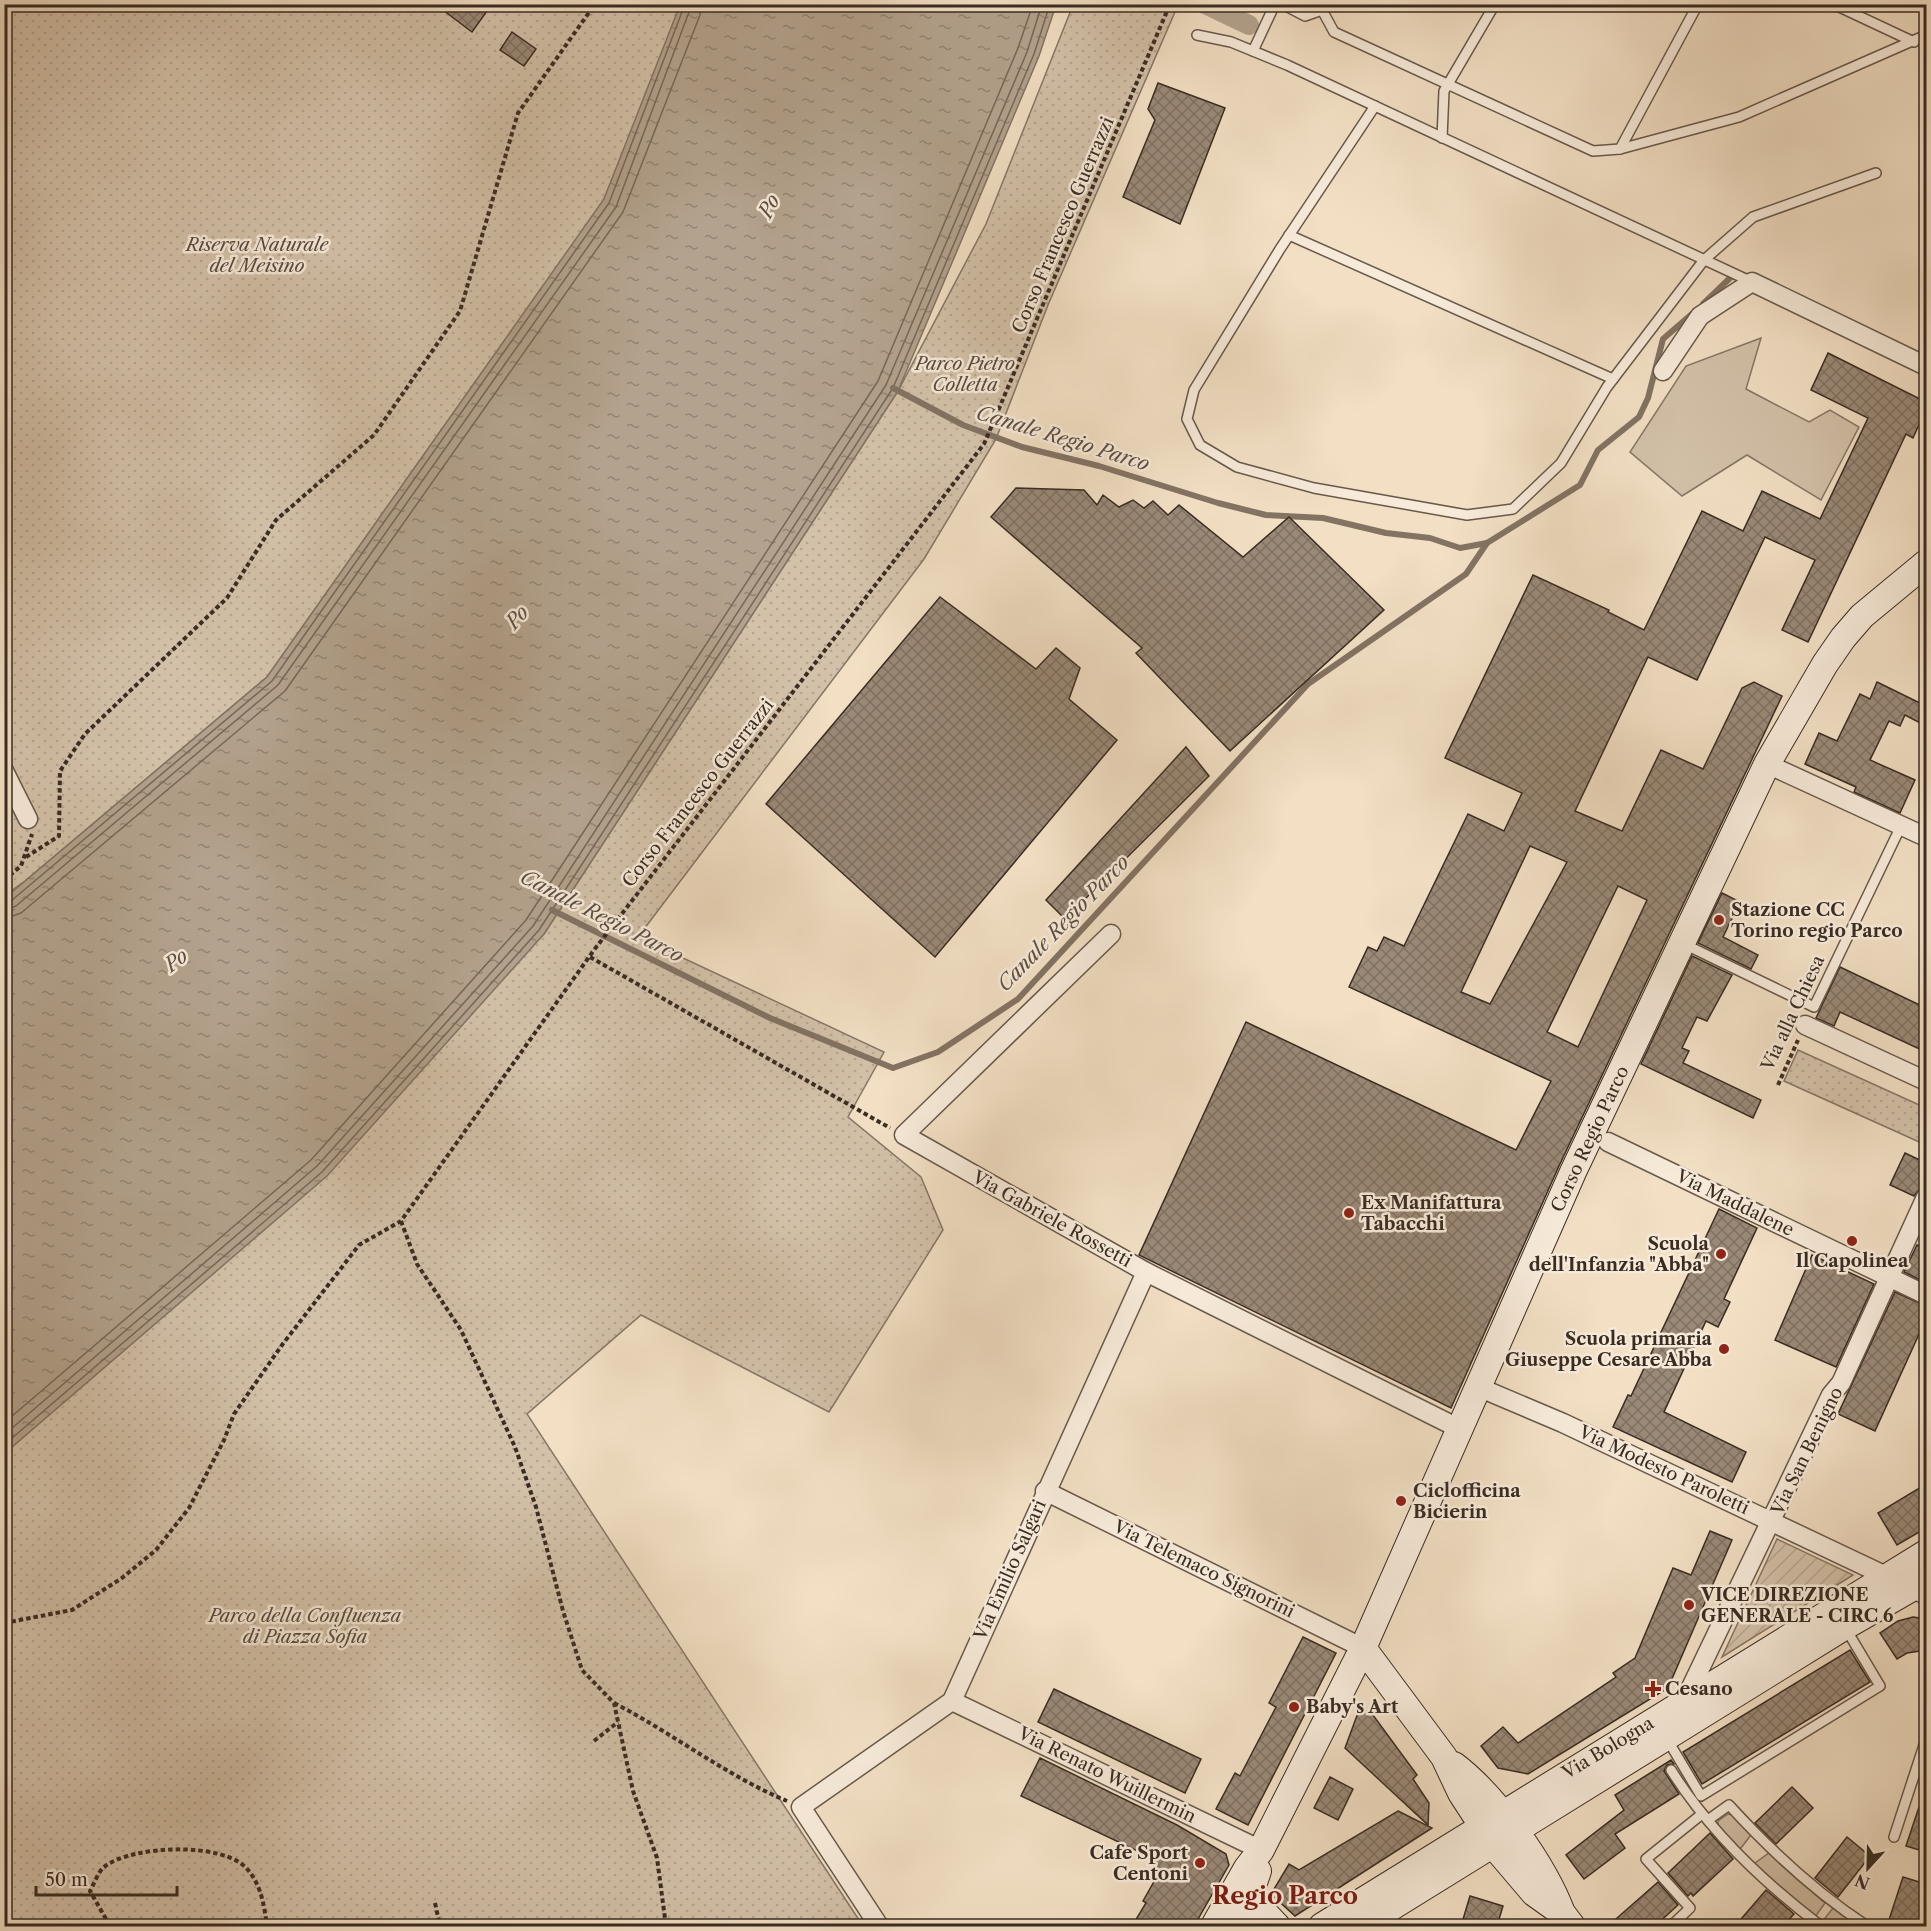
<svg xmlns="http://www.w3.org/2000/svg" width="1931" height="1931" font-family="'Libre Caslon Text',serif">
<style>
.grass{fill:#d3c1a9;stroke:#867666;stroke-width:1.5}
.park{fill:url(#park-dots);stroke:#867666;stroke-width:1.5}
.garden{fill:url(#garden-furrows);stroke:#867666;stroke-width:1.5}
.water{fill:url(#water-ripples);stroke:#837363;stroke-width:1.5}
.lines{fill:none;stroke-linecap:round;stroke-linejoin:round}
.shore{stroke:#766758;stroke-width:1.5}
.stream{stroke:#837363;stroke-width:6}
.canal{stroke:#b3a28d;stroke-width:20}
.building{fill:url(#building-cross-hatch);stroke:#3a2c23;stroke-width:1.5;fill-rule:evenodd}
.lane-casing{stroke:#68594b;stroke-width:12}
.street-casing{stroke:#68594b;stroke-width:21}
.secondary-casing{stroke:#3a2c23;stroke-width:28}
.path{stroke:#3a2c23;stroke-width:4;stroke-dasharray:4.5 3;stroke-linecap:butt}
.lane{stroke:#f7ead9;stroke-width:9}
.street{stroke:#f7ead9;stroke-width:18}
.secondary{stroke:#f7ead9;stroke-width:26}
.poi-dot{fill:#8f2418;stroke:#f7ead9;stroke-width:2}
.labels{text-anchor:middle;stroke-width:5;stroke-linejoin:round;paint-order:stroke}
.street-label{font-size:18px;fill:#3a2c23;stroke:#f7ead9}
.park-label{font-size:18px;font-style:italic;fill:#594a3e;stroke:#f7ead9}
.poi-label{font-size:18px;font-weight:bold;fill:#3a2c23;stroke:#f7ead9;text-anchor:start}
.water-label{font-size:20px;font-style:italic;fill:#5e4f43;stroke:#f7ead9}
.district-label{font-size:24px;font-weight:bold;fill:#7a1f14;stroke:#f7ead9}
</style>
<defs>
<pattern id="park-dots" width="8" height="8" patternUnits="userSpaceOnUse" patternTransform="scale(1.5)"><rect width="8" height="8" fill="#d3c1a9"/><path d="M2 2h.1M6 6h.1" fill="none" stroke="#b6a691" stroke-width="1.8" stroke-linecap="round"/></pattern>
<pattern id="garden-furrows" width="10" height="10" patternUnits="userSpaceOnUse" patternTransform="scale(1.5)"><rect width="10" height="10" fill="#d3c1a9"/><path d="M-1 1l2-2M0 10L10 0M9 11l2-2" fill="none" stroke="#b6a691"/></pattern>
<pattern id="water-ripples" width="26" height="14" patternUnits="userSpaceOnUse" patternTransform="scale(1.5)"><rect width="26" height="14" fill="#b3a28d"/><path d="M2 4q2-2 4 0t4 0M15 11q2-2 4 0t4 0" fill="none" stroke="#938473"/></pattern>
<pattern id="building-cross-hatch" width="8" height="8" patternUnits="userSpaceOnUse" patternTransform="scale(1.5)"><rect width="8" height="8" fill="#9a8977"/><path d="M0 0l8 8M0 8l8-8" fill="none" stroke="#7f7061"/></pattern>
</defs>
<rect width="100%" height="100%" fill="#f2dfc4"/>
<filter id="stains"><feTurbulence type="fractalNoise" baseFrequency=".00333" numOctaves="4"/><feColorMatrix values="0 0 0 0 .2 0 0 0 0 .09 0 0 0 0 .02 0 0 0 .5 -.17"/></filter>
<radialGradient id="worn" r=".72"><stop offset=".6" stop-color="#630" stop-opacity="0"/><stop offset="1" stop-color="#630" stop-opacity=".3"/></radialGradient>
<g class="grass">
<polygon points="1761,338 1746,389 1809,422 1830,410 1859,427 1821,500 1747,455 1682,496 1630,452 1686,366"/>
<polygon points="1728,1814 1732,1815 1751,1835 1741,1848 1738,1848 1718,1826 1718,1821"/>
<polygon points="1769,1853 1825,1903 1815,1917 1756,1867 1755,1863"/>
<polygon points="1833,1908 1860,1926 1829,1926 1822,1922"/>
</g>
<g class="park">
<polygon points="5,5 682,5 604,199 551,284 495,354 267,677 25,881 5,895"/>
<polygon points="1073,5 1178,5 1048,305 996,439 924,559 638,937 884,1052 848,1117 921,1177 943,1230 829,1412 641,1315 527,1414 863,1926 5,1926 4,1450 544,934 898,391 986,224"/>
<polygon points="1798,1050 1926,1108 1926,1145 1784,1081"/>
</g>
<polygon class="garden" points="1777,1539 1853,1575 1722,1657"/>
<polygon class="water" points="680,5 1056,5 1039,56 898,391 544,934 327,1176 5,1453 5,898 267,677 604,199"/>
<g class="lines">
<g class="shore">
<polyline points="4,902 11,901 272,681 609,203 685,4"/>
<polyline points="4,910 16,906 278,685 616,207 692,4"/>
<polyline points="4,919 21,913 285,691 623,212 700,15 701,4"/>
<polyline points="4,1423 311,1160 526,920 878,381 1018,48 1033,4"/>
<polyline points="4,1435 317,1166 533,926 886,385 1027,52 1042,4"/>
<polyline points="4,1445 322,1172 539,930 893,388 1034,54 1050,4"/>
</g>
<g class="stream">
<polyline points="1703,304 1730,278"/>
<polyline points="893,388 963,425 1022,447 1099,466 1218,503 1266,515 1323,518 1386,533 1430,538 1460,548 1487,543 1580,485 1598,450 1639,417 1648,398 1663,339 1693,313"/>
<polyline points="552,910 770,1018 893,1068 938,1052 1018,999 1308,684 1466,574 1487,543"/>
</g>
<polyline class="canal" points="1205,4 1249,25"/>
</g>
<g class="building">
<polygon points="435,4 492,4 472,32"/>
<polygon points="512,32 536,49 524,66 500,50"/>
<polygon points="1158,83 1225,108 1180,224 1123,197 1155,120 1148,109"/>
<path d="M1828 353 1926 402V409L1913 438 1906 434 1808 642 1782 630 1815 560 1765 537 1697 680 1648 657 1575 811 1622 831 1661 750 1703 769 1742 688 1754 682 1782 696 1559 1166 1451 1408 1139 1255 1246 1022 1516 1150 1551 1081 1349 987 1368 947 1377 951 1384 937 1404 946 1468 814 1504 831 1522 793 1445 758 1533 575 1609 610 1608 612 1644 630 1702 511 1743 531 1762 491 1820 519 1868 418 1811 390ZM1530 846 1567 862 1490 1004 1461 992ZM1618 886 1647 900 1578 1047 1547 1032Z"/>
<polygon points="1016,488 1084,490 1097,505 1103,495 1119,507 1133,500 1144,508 1153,501 1168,515 1179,505 1243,557 1289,517 1384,610 1230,751 1136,653 1142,648 991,517"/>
<polygon points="940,597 1036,669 1056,648 1080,668 1069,699 1117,740 935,957 766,804"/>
<polygon points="1877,682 1926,706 1926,726 1905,715 1900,726 1889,721 1870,760 1915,780 1900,813 1854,792 1856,787 1805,764 1819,733 1837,741 1860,694 1870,699"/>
<polygon points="1186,747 1209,776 1065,919 1046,900"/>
<polygon points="1722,893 1740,902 1723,937 1758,955 1751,969 1698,943"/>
<polygon points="1692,956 1732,975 1707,1021 1697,1017 1682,1048 1689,1051 1683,1063 1761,1100 1753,1118 1641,1064"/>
<polygon points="1840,967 1926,1008 1926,1052 1840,1012 1834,1026 1816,1018"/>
<polygon points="1905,1153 1926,1163 1926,1182 1914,1196 1890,1185"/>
<polygon points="1719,1209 1757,1228 1724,1299 1730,1302 1718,1327 1706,1321 1664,1412 1746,1452 1732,1482 1613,1427 1628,1395 1631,1396"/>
<polygon points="1917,1245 1926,1249 1926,1283 1904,1272"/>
<polygon points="1812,1255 1874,1284 1836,1367 1775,1340"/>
<polygon points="1895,1292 1926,1306 1926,1335 1920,1332 1875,1431 1838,1414"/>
<polygon points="1926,1484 1926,1528 1897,1545 1878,1513"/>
<polygon points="1710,1531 1732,1540 1668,1688 1528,1774 1498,1768 1481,1746 1503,1727 1518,1743 1616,1677 1613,1673 1635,1658 1673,1568 1691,1575"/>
<polygon points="1913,1617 1926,1619 1926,1650 1907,1653 1897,1659 1880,1633 1898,1621"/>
<polygon points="1303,1637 1336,1653 1248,1825 1216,1809 1235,1773 1240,1776 1276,1707 1269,1703"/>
<polygon points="1850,1650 1870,1682 1702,1784 1683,1752"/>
<polygon points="1054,1689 1201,1759 1185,1793 1038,1722"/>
<polygon points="1359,1710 1370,1711 1417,1775 1413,1779 1429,1803 1428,1825 1345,1748"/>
<polygon points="1040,1758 1177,1825 1226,1854 1229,1865 1194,1926 1132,1926 1146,1903 1143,1901 1160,1871 1153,1867 1157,1860 1021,1796"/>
<polygon points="1671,1760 1674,1764 1667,1765 1664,1771 1679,1794 1615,1834 1625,1848 1584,1879 1566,1855 1624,1810 1615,1795"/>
<polygon points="1330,1777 1353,1789 1338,1820 1314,1808"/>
<polygon points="1792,1787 1813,1808 1776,1844 1755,1823"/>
<polygon points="1924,1792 1926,1792 1926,1852 1906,1846"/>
<polygon points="1398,1811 1432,1828 1295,1916 1271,1894 1289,1864 1299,1870"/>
<polygon points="1710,1833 1733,1859 1693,1896 1691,1893 1688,1896 1668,1873"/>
<polygon points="1847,1837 1870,1856 1838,1897 1815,1878"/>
<polygon points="1903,1877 1926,1884 1924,1926 1887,1926"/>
<polygon points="1658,1882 1678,1905 1655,1926 1608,1926"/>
<polygon points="1766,1890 1794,1914 1783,1926 1735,1926"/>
<polygon points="1470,1896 1503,1906 1497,1926 1461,1926"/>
</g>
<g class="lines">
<defs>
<g id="lane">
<polyline points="1282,4 1305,16 1322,10"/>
<polyline points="1324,4 1322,10 1334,32 1593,151 1620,149 1698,4"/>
<polyline points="1833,4 1914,42"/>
<polyline points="1197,35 1231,42 1287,65 1752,282"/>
<polyline points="1253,51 1275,4"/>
<polyline points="1375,106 1280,249 1194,390 1187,419 1200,445 1237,467 1314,488 1467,515 1513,509 1561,463 1607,387 1704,260 1753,217 1876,173"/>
<polyline points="1442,138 1444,91 1495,4"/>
<polyline points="1620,149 1739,117 1926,35"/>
<polyline points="1289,235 1613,379"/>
<polyline points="1684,944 1814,1007 1901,826"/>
<polyline points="1667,1739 1701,1796 1880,1686 1846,1629"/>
<path d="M1671 1770C1710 1832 1764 1883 1821 1926"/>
<path d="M1708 1820 1729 1805C1771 1851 1815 1892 1867 1926"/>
<polyline points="1894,1837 1926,1739"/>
<polyline points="1671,1926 1690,1908 1646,1859 1702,1814"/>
</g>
<g id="street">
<polyline points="1663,371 1700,316 1752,282 1926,366"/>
<polyline points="1767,764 1926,837"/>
<polyline points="4,771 28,819"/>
<polyline points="1111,934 904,1135 1146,1272 1460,1429"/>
<polyline points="1805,1025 1926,1081"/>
<polyline points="1608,1142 1926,1295"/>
<polyline points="1478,1387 1563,1423 1926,1595"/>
<polyline points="1045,1491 1363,1648"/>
<polyline points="952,1701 1261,1850"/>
<polyline points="1684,1702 1831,1395 1841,1383 1926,1197"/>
<polyline points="879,1926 801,1807 952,1701 1146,1272"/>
</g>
<g id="secondary">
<polyline points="1363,1648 1444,1757 1461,1793 1500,1853 1534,1893 1562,1913 1572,1926"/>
<path d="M1454 1765C1495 1796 1544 1865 1562 1913"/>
<polyline points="1252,1892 1256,1904 1277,1926"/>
<polyline points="1214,1926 1247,1868 1261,1850 1363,1648 1573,1172 1767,764 1825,664 1843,638 1862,616 1926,563"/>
<polyline points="1239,1926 1258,1871"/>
<polyline points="1322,1926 1926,1553"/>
<polyline points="1361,1926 1844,1627 1926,1580"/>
</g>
</defs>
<use href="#lane" class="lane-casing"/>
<use href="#street" class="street-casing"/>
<use href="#secondary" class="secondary-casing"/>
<g class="path">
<polyline points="26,857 59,836 60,771 85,734 227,598 276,520 374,435 460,311 518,113 595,4"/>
<polyline points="4,880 21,866 32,834"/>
<polyline points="590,957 890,1128"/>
<polyline points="1778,1085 1798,1040"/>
<polyline points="401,1221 417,1264 461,1330 515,1447 536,1507 563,1611 582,1670 614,1703 633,1791 657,1858 666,1926"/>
<polyline points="4,1623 72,1610 122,1578 156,1550 189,1508 224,1440 234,1414 282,1345 359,1245 401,1221 594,950 984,444 1170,4"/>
<path d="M614 1703C674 1734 725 1775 787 1801"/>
<polyline points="594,1741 618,1722"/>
<polyline points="435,1903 440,1926"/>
<path d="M106 1919 90 1891C94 1884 98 1872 104 1867 131 1845 225 1841 248 1870 262 1887 264 1906 267 1926"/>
</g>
<use href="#lane" class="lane"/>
<use href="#street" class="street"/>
<use href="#secondary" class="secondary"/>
</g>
<g class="poi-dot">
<circle cx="1719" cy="920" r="6"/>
<circle cx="1349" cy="1213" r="6"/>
<circle cx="1852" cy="1241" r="6"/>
<circle cx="1721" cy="1254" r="6"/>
<circle cx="1724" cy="1349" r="6"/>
<circle cx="1401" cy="1501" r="6"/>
<circle cx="1689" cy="1605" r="6"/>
<path d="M1650 1680h6v6h6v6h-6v6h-6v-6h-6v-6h6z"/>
<circle cx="1294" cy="1707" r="6"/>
<circle cx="1200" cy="1863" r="6"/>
</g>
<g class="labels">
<g class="street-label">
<text transform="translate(1063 225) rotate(-67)" y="6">Corso Francesco Guerrazzi</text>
<text transform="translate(698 793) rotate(-52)" y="6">Corso Francesco Guerrazzi</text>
<text transform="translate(1793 1013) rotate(-65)" y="6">Via alla Chiesa</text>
<text transform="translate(1590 1139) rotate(-65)" y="6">Corso Regio Parco</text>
<text transform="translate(1735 1203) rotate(26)" y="6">Via Maddalene</text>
<text transform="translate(1052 1219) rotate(29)" y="6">Via Gabriele Rossetti</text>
<text transform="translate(1807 1451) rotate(-64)" y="6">Via San Benigno</text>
<text transform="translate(1664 1470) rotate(25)" y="6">Via Modesto Paroletti</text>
<text transform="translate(1204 1569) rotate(26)" y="6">Via Telemaco Signorini</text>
<text transform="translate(1010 1570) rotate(-66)" y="6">Via Emilio Salgari</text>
<text transform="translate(1608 1748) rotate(-31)" y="6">Via Bologna</text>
<text transform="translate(1107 1775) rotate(26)" y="6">Via Renato Wuillermin</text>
</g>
<g class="park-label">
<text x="257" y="251">Riserva Naturale<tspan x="257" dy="21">del Meisino</tspan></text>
<text x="965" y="370">Parco Pietro<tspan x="965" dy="21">Colletta</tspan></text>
<text x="305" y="1622">Parco della Confluenza<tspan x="305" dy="21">di Piazza Sofia</tspan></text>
</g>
<g class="poi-label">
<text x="1731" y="916">Stazione CC<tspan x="1731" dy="21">Torino regio Parco</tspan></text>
<text x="1361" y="1209">Ex Manifattura<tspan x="1361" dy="21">Tabacchi</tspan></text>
<text x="1709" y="1250" text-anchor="end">Scuola<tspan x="1709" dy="21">dell'Infanzia "Abba"</tspan></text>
<text x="1852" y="1267" text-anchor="middle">Il Capolinea</text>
<text x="1712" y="1345" text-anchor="end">Scuola primaria<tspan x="1712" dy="21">Giuseppe Cesare Abba</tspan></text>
<text x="1413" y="1497">Ciclofficina<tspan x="1413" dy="21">Bicierin</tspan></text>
<text x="1701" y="1601">VICE DIREZIONE<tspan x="1701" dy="21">GENERALE - CIRC 6</tspan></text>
<text x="1665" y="1695">Cesano</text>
<text x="1306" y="1713">Baby's Art</text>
<text x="1188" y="1859" text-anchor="end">Cafe Sport<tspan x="1188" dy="21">Centoni</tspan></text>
</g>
<g class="water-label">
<text transform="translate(769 206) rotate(-64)" y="7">Po</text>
<text transform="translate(1063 438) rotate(17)" y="7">Canale Regio Parco</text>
<text transform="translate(517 617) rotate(-50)" y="7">Po</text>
<text transform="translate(602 916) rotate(27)" y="7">Canale Regio Parco</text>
<text transform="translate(1063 923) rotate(-46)" y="7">Canale Regio Parco</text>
<text transform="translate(176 960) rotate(-38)" y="7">Po</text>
</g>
<g class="district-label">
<text x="1285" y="1904">Regio Parco</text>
</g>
</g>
<rect width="1931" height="1931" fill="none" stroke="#f2dfc4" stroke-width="24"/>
<rect x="6" y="6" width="1919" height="1919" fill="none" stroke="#3a2c23" stroke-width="3"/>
<rect x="12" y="12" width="1907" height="1907" fill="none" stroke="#3a2c23" stroke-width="1.5"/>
<g transform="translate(1868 1868) rotate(202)" stroke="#f7ead9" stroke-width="4.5" paint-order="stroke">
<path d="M0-4.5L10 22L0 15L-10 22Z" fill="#3a2c23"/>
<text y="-9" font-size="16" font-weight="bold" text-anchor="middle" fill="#3a2c23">N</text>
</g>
<path d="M36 1886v9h141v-9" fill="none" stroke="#3a2c23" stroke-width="3"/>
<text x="45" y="1886" font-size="18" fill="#3a2c23" stroke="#f7ead9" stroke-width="4.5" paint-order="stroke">50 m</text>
<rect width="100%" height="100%" filter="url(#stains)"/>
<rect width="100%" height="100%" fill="url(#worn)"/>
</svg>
